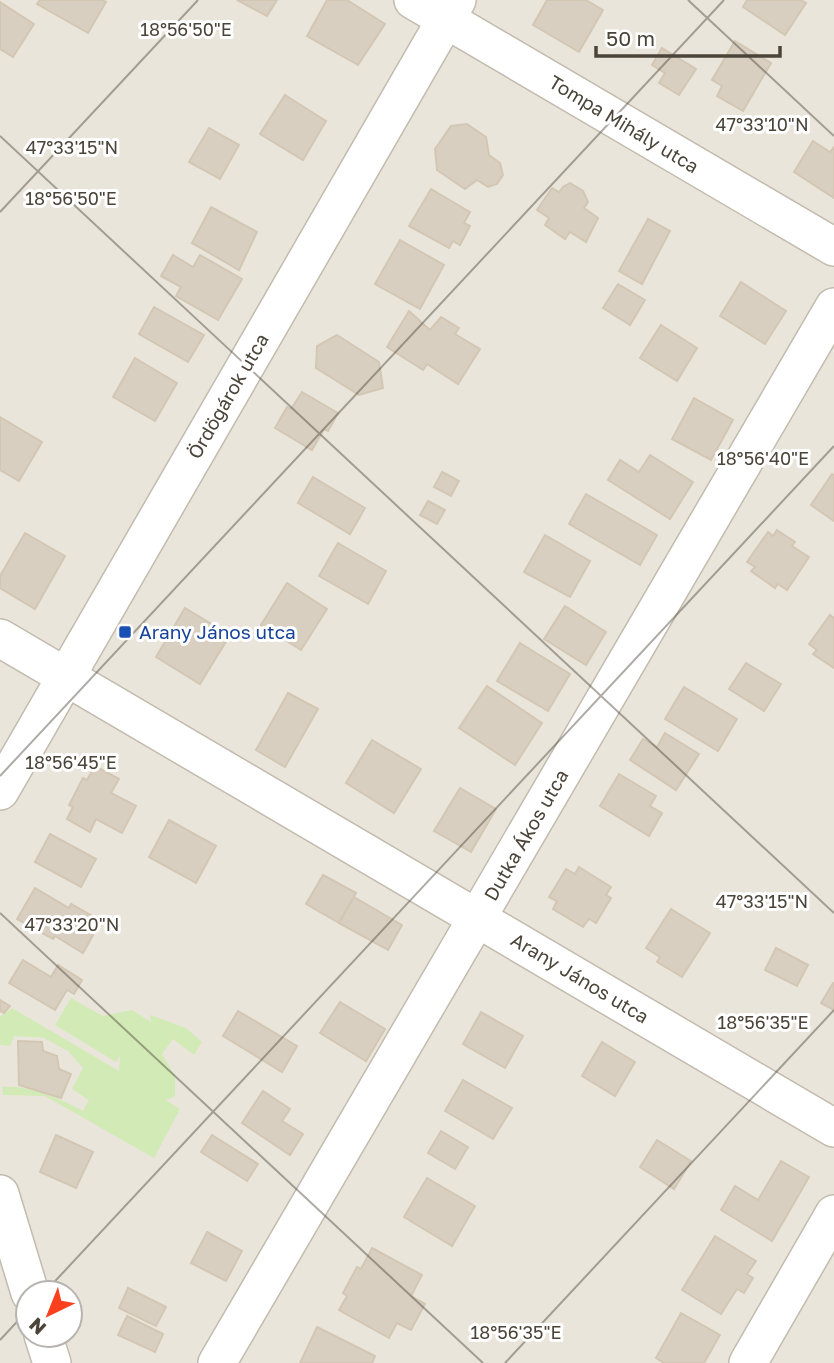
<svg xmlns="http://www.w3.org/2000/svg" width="834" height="1363" font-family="'Golos Text',sans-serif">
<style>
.residential{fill:#eae5da;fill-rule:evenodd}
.green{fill:#d2eab5}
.building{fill:#d8cfc1;stroke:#d3c7b4;stroke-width:2}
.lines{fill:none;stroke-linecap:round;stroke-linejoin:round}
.minor-casing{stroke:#c2bbae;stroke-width:40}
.minor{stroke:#fff;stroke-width:37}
.ticks{fill:none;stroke:#4b4439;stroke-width:2;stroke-opacity:0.45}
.transit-dot{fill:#1a4fb4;stroke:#fff;stroke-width:2.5}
.labels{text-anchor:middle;stroke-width:6;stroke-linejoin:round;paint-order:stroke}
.street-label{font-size:19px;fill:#4b4439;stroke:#fff}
.transit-label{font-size:19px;fill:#164399;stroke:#fff;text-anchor:start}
.ticks-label{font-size:18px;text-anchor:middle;fill:#4b4439;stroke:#fff;stroke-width:6;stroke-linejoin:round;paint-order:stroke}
</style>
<rect width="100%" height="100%" fill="#f6f3ec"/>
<path class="residential" d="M0 0H834V1363H0ZM28 1293H70V1335H28Z"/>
<path class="green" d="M71 998 103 1016 132 1010 151 1022 150 1015 186 1028 202 1042 194 1055 173 1039 162 1054 175 1076V1096L166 1100 180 1109 154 1158 45 1096 3 1095 2 1087C31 1085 58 1098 83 1111L89 1100 72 1089 83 1068 68 1051 44 1038 14 1036 10 1046 0 1045V1017L12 1008 119 1071 120 1056 116 1062 55 1025Z"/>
<g class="building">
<polygon points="40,0 102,0 106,2 88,33 37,4"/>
<polygon points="237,0 277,0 267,16"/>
<polygon points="327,0 347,0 385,24 358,65 307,36"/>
<polygon points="547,0 586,0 603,10 579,52 533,25"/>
<polygon points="747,0 801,0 806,3 785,35 743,7"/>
<polygon points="0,2 34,24 13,57 0,49"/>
<polygon points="735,41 771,63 743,111 717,96 722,86 712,80"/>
<polygon points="662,48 696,69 679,95 659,83 665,73 652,65"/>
<polygon points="285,95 326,121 303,160 260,134"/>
<polygon points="467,124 486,137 489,155 500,163 503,175 497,184 488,187 477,180 465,189 437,170 435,149 451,126"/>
<polygon points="209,128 239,145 220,179 189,162"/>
<polygon points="813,141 830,152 834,147 834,198 794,172"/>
<polygon points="570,183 583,191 588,202 584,208 598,218 586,242 570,232 565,239 545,225 549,218 537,210 552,188 559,192 563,187"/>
<polygon points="431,189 470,212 464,223 470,226 460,245 453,241 449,248 409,226"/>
<polygon points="211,207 257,232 239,270 192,243"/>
<polygon points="648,219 670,231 642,284 619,271"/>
<polygon points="400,240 444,265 420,309 375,284"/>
<polygon points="173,255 193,267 200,255 242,279 218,320 176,296 181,287 161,276"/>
<polygon points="741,282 786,311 765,344 720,316"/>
<polygon points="618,284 645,300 630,325 603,308"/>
<polygon points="154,307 204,335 188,362 139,334"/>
<polygon points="409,311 430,330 441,317 459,328 455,334 480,349 458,384 427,364 423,370 387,347"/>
<polygon points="661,325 697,348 677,381 640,358"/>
<polygon points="337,335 379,362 383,388 359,395 316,368 317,346"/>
<polygon points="135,358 177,383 155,421 113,397"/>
<polygon points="302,392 338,413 328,431 324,429 312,450 275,428 287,407 291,409"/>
<polygon points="694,398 733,420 711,460 672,439"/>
<polygon points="0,417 42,442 19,481 0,470"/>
<polygon points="650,455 693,482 670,519 608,480 620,460 639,472"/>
<polygon points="442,472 459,481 451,496 434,487"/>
<polygon points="832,474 834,475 834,521 811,505"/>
<polygon points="313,477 365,508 350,534 298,503"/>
<polygon points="586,494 657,535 640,565 569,524"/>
<polygon points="428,501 445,510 437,524 420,515"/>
<polygon points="777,530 795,542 792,546 809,557 787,590 778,584 775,588 751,571 755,567 747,562 768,532 773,536"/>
<polygon points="25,533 65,556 35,609 0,588 0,576"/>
<polygon points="545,535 590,561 570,597 524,572"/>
<polygon points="338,543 386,571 368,604 319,576"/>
<polygon points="287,583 327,609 301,650 261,625"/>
<polygon points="565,606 606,632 586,665 544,639"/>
<polygon points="185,608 230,635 200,684 156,657"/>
<polygon points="830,615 834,618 834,668 813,654 817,650 809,644"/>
<polygon points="520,643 570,674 548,711 497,681"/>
<polygon points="746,663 781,684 764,711 729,689"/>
<polygon points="487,686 542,723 515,765 459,728"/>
<polygon points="684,687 737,719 718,751 665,719"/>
<polygon points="288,693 318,709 285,767 256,750"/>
<polygon points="665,733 699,754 676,790 630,760 643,739 657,747"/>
<polygon points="372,740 421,769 394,813 346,783"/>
<polygon points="95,766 119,779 111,793 136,806 122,833 96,819 90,832 67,819 73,807 69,805 83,778 87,780"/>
<polygon points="619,774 656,796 650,806 662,813 649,836 600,806"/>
<polygon points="460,788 496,809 471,852 434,831"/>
<polygon points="169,820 216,846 196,883 149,857"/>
<polygon points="50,834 96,859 81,887 35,862"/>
<polygon points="579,867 611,887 606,895 611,898 596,923 589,919 583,927 553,909 557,901 549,897 566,869 575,874"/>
<polygon points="323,875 356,893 339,923 306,904"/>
<polygon points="35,888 69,908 71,904 101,921 83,953 55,936 53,939 17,919"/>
<polygon points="354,897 402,925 388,950 339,923"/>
<polygon points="671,909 710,933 682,977 657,962 660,957 646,948"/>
<polygon points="776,948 808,965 797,986 765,970"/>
<polygon points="23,960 51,977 58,965 82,980 74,994 67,990 55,1010 9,983"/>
<polygon points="833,983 834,984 834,1010 821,1003"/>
<polygon points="0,1000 10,1006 4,1013 0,1011"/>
<polygon points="340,1002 385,1029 366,1061 320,1033"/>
<polygon points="238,1011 297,1046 282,1072 223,1036"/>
<polygon points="481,1012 523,1036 505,1068 463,1044"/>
<polygon points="18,1041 42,1042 43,1051 57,1056 59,1069 71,1074 61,1098 19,1085"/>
<polygon points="602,1042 635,1062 615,1096 582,1076"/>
<polygon points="463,1080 512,1108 493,1139 445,1111"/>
<polygon points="263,1091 290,1109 282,1121 303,1134 290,1155 242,1123"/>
<polygon points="441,1131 468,1147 455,1169 428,1153"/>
<polygon points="56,1135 93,1152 76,1188 40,1172"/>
<polygon points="212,1135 258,1164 247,1181 201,1152"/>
<polygon points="657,1140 691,1161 674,1189 640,1167"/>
<polygon points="781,1161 809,1177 772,1241 721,1210 735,1186 758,1200"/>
<polygon points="427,1178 475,1206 452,1246 404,1217"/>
<polygon points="207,1232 242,1251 226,1281 191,1263"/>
<polygon points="715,1236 756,1261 747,1274 753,1278 744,1293 737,1289 721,1314 682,1290"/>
<polygon points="372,1248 422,1275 411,1296 425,1304 411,1330 397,1323 389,1338 339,1310 347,1296 343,1293 357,1267 361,1269"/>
<polygon points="128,1288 166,1307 156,1326 119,1308"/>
<polygon points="681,1313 720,1335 704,1363 664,1363 656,1358"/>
<polygon points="127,1316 163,1334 155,1352 118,1335"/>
<polygon points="317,1327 375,1356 372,1363 300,1363"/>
</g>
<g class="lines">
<defs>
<g id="minor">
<polyline points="413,0 834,247"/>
<polyline points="0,638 834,1128"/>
<polyline points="0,791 457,0"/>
<polyline points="0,1194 30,1293"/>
<polyline points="43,1335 52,1363"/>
<polyline points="217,1363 834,307"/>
<polyline points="748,1363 834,1214"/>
</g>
</defs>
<use href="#minor" class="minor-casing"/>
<use href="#minor" class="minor"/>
</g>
<path class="ticks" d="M688 0 834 136M0 136 834 913M0 212 198 0M0 776 724 0M0 913 483 1363M44 1293 834 446M0 1340 28 1310M505 1363 834 1010"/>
<rect class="transit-dot" x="118" y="625" width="14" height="14" rx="3.5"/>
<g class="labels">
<g class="street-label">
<text transform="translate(624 124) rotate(31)" y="7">Tompa Mihály utca</text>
<text transform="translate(228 396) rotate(-60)" y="7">Ördögárok utca</text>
<text transform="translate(526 835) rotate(-60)" y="7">Dutka Ákos utca</text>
<text transform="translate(580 978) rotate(31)" y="7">Arany János utca</text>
</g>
<g class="transit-label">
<text x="139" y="639">Arany János utca</text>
</g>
</g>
<g class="ticks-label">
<text x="186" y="36">18°56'50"E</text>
<text x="762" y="131">47°33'10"N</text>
<text x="72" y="154">47°33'15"N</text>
<text x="71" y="205">18°56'50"E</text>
<text x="763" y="465">18°56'40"E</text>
<text x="71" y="769">18°56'45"E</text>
<text x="762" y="908">47°33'15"N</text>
<text x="72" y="931">47°33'20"N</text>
<text x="763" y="1029">18°56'35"E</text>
<text x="516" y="1339">18°56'35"E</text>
</g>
<g transform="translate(49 1314) rotate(223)"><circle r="33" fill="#ffffff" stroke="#b7b4b0" stroke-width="2"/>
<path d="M0-5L12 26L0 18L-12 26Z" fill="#fc3f1d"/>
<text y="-10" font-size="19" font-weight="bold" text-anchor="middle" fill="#4b4439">N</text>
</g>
<path d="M596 46v10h184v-10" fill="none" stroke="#4b4439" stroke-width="3.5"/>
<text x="606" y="46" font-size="21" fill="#4b4439" stroke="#ffffff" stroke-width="5" paint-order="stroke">50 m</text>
</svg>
